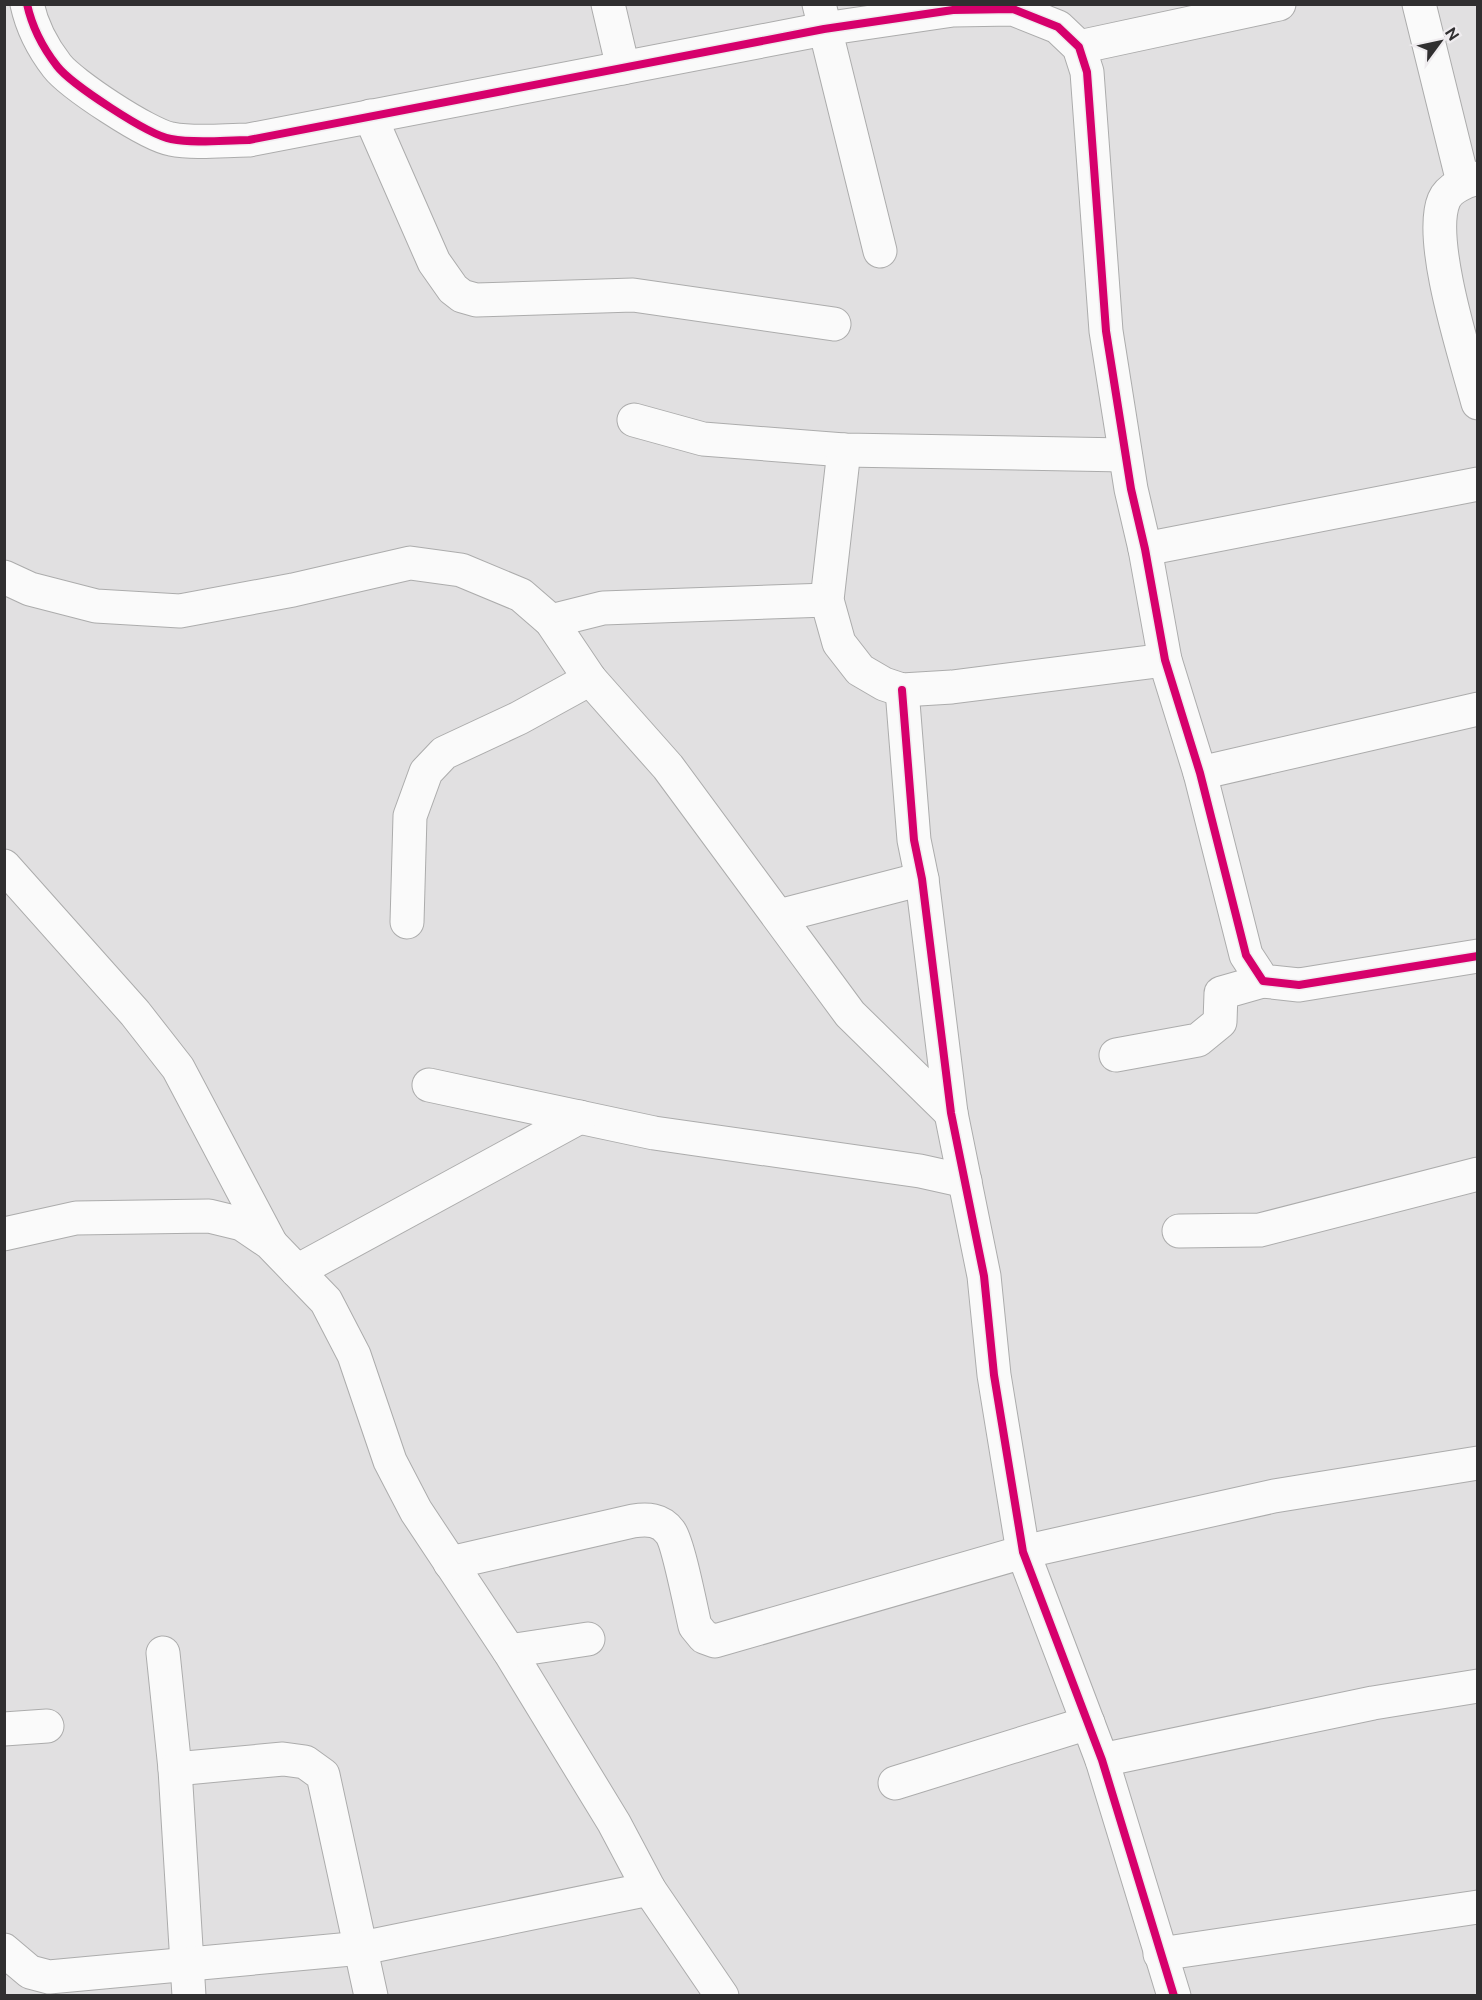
<svg xmlns="http://www.w3.org/2000/svg" width="1482" height="2000" font-family="Ubuntu,sans-serif">
<style>
.lines{fill:none;stroke-linecap:round;stroke-linejoin:round}
.minor-casing{stroke:#acacac;stroke-width:35}
.minor{stroke:#fafafa;stroke-width:33}
.cycleway-casing{stroke:#efecef;stroke-width:11}
.cycleway{stroke:#d6006c;stroke-width:8}
</style>
<rect width="100%" height="100%" fill="#e1e0e1"/>
<g class="lines">
<defs>
<g id="minor">
<path d="M27 4C32 27 43 48 57 66 71 84 148 135 171 139 196 144 225 140 249 140L824 29 953 10 1013 9 1058 27 1079 47 1087 72 1106 331 1131 489 1145 549 1165 660 1200 773 1246 955 1263 981 1299 985 1478 956"/>
<polyline points="608,4 623,68"/>
<polyline points="819,4 880,251"/>
<polyline points="1419,4 1463,182"/>
<polyline points="1079,47 1279,4"/>
<polyline points="370,116 434,262 453,289 462,296 476,300 633,295 834,324"/>
<path d="M1478 178C1466 181 1449 188 1444 200 1427 240 1466 358 1478 403"/>
<polyline points="634,420 703,439 844,450 1125,455"/>
<polyline points="844,450 827,600 839,643 860,670 884,684 902,690 952,687 1165,660"/>
<polyline points="1145,549 1478,484"/>
<polyline points="4,577 30,589 96,606 180,611 293,590 410,563 461,570 521,595 551,621 590,679 668,767 850,1014 951,1113"/>
<polyline points="551,621 603,608 827,600"/>
<polyline points="902,690 914,840 922,879 951,1113 984,1276 994,1375 1023,1552 1102,1760 1174,1996"/>
<polyline points="1200,773 1478,709"/>
<polyline points="4,866 135,1013 178,1068 270,1242"/>
<polyline points="779,916 922,879"/>
<polyline points="407,922 410,816 426,772 444,753 519,718 590,679"/>
<polyline points="1116,1055 1198,1040 1220,1022 1221,993 1263,981"/>
<polyline points="429,1085 654,1133 920,1171 965,1181"/>
<polyline points="1179,1231 1260,1230 1478,1174"/>
<polyline points="4,1234 76,1218 209,1216 242,1224 270,1243 326,1301 354,1355 390,1461 416,1511 509,1651 614,1823 649,1889 722,1996"/>
<polyline points="297,1271 580,1117"/>
<path d="M450 1563 633 1521C647 1519 661 1519 670 1532 678 1542 691 1609 695 1626L704 1637 715 1641 1023 1552 1274 1496 1478 1463"/>
<polyline points="509,1651 588,1639"/>
<polyline points="163,1653 175,1769 189,1996"/>
<polyline points="4,1729 47,1726"/>
<polyline points="1102,1760 1373,1703 1478,1686"/>
<polyline points="175,1769 283,1759 305,1762 323,1775 371,1996"/>
<polyline points="895,1783 1088,1723"/>
<polyline points="4,1950 30,1972 49,1977 362,1948 649,1889"/>
<polyline points="1160,1954 1478,1907"/>
</g>
</defs>
<use href="#minor" class="minor-casing"/>
<use href="#minor" class="minor"/>
<defs>
<g id="cycleway">
<path d="M27 4C32 27 43 48 57 66 71 84 148 135 171 139 196 144 225 140 249 140L824 29 953 10 1013 9 1058 27 1079 47 1087 72 1106 331 1131 489 1145 549 1165 660 1200 773 1246 955 1263 981 1299 985 1478 956"/>
<polyline points="902,690 914,840 922,879 951,1113 984,1276 994,1375 1023,1552 1102,1760 1174,1996"/>
</g>
</defs>
<use href="#cycleway" class="cycleway-casing"/>
<use href="#cycleway" class="cycleway"/>
</g>
<rect width="1482" height="2000" fill="none" stroke="#302f30" stroke-width="12"/>
<g transform="translate(1440 42) rotate(57)" stroke="#efecef" stroke-width="4.5" paint-order="stroke">
<path d="M0-4.5L10 22L0 15L-10 22Z" fill="#302f30"/>
<text y="-9" font-size="16" font-weight="bold" text-anchor="middle" fill="#302f30">N</text>
</g>
</svg>
